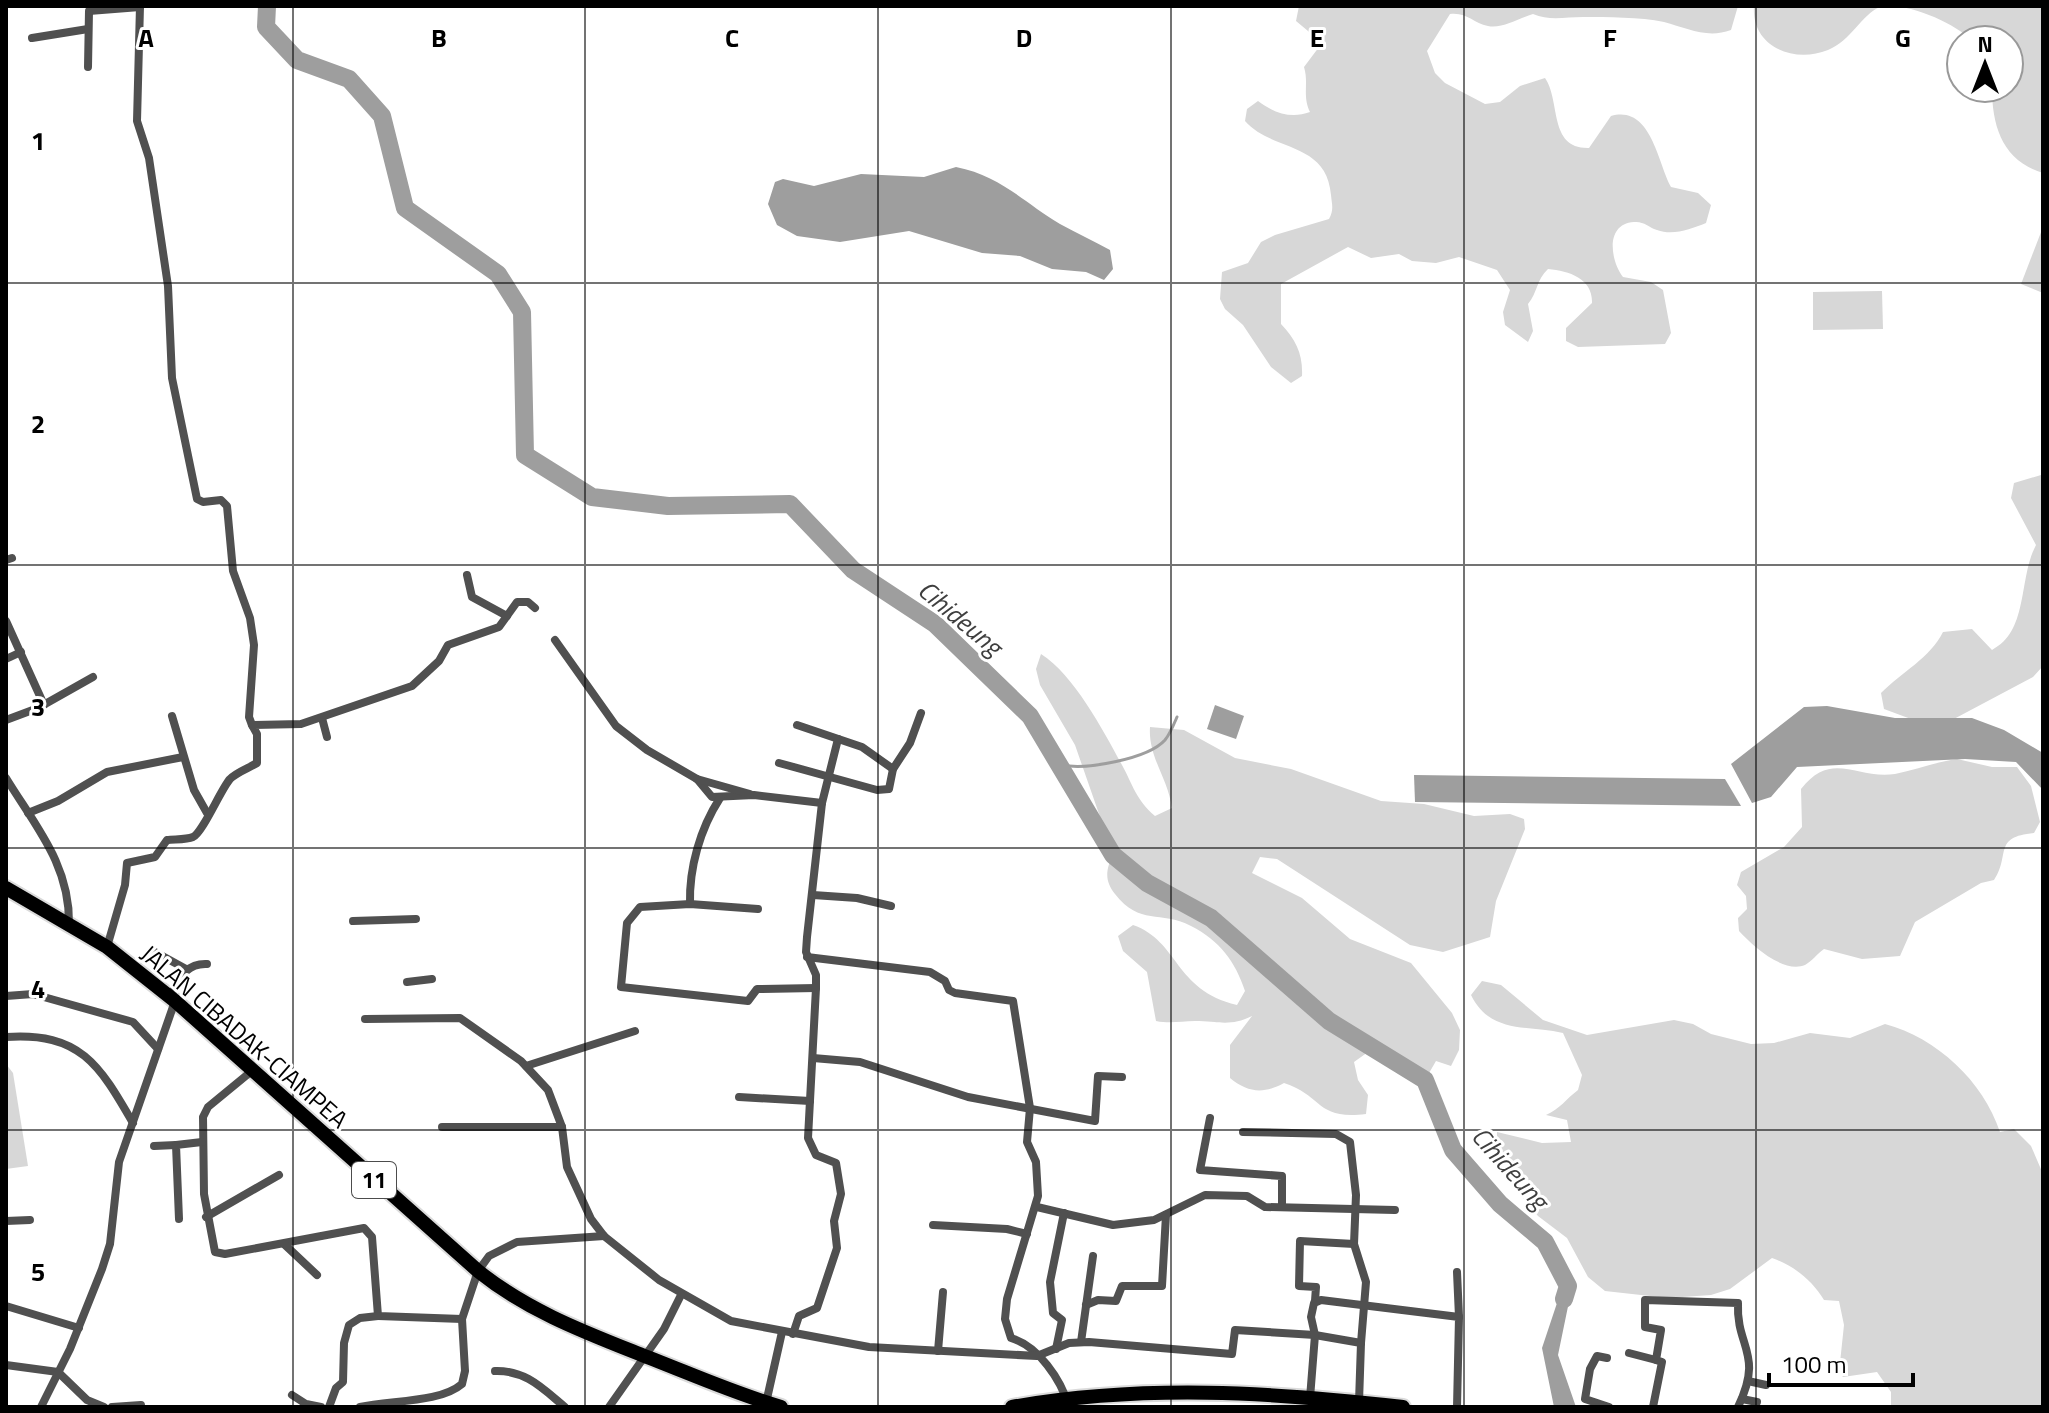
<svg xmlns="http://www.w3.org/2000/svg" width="2049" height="1413" font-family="'Titillium Web',sans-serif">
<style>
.green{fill:#d7d7d7}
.water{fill:#9e9e9e}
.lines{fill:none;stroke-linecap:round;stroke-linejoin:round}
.stream{stroke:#9e9e9e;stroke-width:3}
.river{stroke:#9e9e9e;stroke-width:18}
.trunk-casing{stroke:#dbdbdb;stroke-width:18}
.minor{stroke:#505050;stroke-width:8}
.trunk{stroke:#000;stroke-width:14}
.grid{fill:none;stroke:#000;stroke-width:2;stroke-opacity:0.55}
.labels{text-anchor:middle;stroke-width:6;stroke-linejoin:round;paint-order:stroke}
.shield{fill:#fff;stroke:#4c4c4c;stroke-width:2}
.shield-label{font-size:22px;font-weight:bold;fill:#000}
.street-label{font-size:24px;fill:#000;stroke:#fff}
.water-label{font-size:26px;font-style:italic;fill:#3f3f3f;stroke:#fff}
.grid-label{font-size:26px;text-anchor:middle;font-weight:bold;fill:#000;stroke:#fff;stroke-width:6;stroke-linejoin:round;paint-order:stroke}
</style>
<rect width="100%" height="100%" fill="#fff"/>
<g class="green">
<path d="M1299 6H1738L1731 30C1707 39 1687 28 1664 22 1640 17 1607 17 1583 17 1565 17 1549 21 1533 14 1519 18 1502 29 1488 26 1473 23 1467 12 1450 14L1427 51 1435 73 1445 83 1485 104 1500 102 1520 86 1545 78C1561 101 1548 149 1589 148L1611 116C1651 105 1657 161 1671 187L1698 193 1711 205 1706 223C1691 229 1673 236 1657 230 1648 227 1644 221 1634 222 1604 224 1611 262 1623 277L1651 282 1663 290 1671 333 1665 344 1578 347 1566 341V328L1592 303C1593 279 1570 271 1548 269 1536 280 1538 292 1528 304L1533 331 1528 342 1505 325 1503 312 1510 290 1497 270 1459 257 1436 263 1412 261 1399 254 1371 258 1348 247 1281 284V324C1296 340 1303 354 1302 376L1291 383 1271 367 1243 325 1225 309 1220 299 1222 272 1248 263 1261 242 1275 235 1329 219C1334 209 1332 206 1331 195 1327 141 1272 152 1245 121L1247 109 1258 101C1274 113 1291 119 1310 112 1302 96 1309 83 1304 67L1319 47 1314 36 1296 21Z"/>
<path d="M1754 6H2043V173C2003 161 1992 127 1992 88H2009V40H1970C1957 23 1901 0 1880 7 1862 14 1851 41 1828 50 1793 64 1751 46 1754 6Z"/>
<polygon points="2043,227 2043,293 2021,284"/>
<polygon points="1882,291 1883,329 1813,330 1813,292"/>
<path d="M2043 469V666L2033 677 1952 720 1919 722 1884 709 1881 693C1902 672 1930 658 1943 632L1972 629 1992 650C2029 631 2018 579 2036 545L2011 498 2014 483 2041 475Z"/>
<path d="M1041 654C1074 675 1103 730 1122 765 1133 785 1136 800 1155 816L1172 808C1168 778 1148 757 1150 727L1184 730 1235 758 1291 769 1381 801 1424 804 1474 816 1510 814 1524 819 1525 829 1496 901 1490 937 1443 952 1410 945 1277 859 1260 857 1252 873 1302 898 1350 939 1411 963 1452 1013 1460 1030 1459 1050 1451 1066 1436 1061 1425 1080 1402 1062 1368 1052 1354 1062 1358 1080 1368 1095 1366 1114C1315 1120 1324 1096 1284 1083 1264 1094 1248 1093 1230 1078V1045L1252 1016C1230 1027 1218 1021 1195 1021 1181 1021 1171 1024 1156 1021L1147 972 1123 951 1118 936 1133 925C1179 941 1174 990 1237 1005L1245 991C1235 961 1220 941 1191 926 1160 910 1140 926 1115 894 1104 880 1106 870 1113 854L1075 745 1040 685 1036 669Z"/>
<path d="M1957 759 1992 767H2017L2031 786 2040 822 2034 833C1992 837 2011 855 1994 880L1981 883 1915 922 1900 956 1862 959 1824 949C1818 953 1811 962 1805 965 1783 974 1752 945 1739 931L1738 918 1747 909 1746 896 1737 885 1741 872 1784 847 1802 827 1801 789C1832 749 1857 780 1895 774 1916 770 1935 762 1957 759Z"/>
<path d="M1482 981 1501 985 1543 1020 1587 1035 1674 1020 1693 1024 1711 1034 1751 1044 1774 1043 1810 1033 1850 1038 1885 1024C1937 1038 1983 1081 2000 1132L2014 1129 2031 1146 2043 1174V1407H1891V1392L1877 1372 1843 1377 1839 1372 1844 1325 1839 1301 1824 1300C1812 1280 1794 1266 1772 1258L1730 1289 1711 1295 1668 1298 1605 1291 1588 1277 1567 1238 1538 1216 1504 1175 1496 1161 1497 1132 1542 1143 1571 1142 1567 1120 1546 1115C1560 1109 1566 1099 1578 1090L1582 1075 1563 1033C1527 1025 1490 1034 1471 995Z"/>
<polygon points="6,1064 13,1073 28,1166 6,1169"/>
</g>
<g class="water">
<path d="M956 167C1001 176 1023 202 1060 224 1076 233 1094 241 1110 250L1113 269 1104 280 1086 272 1052 269 1020 256 982 253 909 231 840 242 797 236 777 225 768 204 775 182 783 179 814 186 861 174 924 177Z"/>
<polygon points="1215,705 1244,716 1236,739 1207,729"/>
<polygon points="1827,706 1895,718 1972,718 2004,730 2043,753 2043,790 2016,762 1965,759 1797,767 1771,797 1752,803 1731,764 1804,707"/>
<polygon points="1414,775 1725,779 1741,806 1415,802"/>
<polygon points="1569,1277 1572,1287 1558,1355 1576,1407 1554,1407 1542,1348 1559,1297 1560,1280"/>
</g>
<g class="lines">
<path class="stream" d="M1062 765C1086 770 1148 759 1165 740 1170 734 1174 724 1177 717"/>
<polyline class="river" points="267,6 266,27 297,60 349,79 382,116 405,208 498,274 522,312 525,455 592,497 668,506 790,504 853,570 935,624 1030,716 1113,855 1147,883 1211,918 1329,1021 1425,1080 1453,1150 1500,1204 1545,1242 1568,1286 1564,1299"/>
<defs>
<g id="trunk">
<path d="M6 888 107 947 175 1001 478 1271C528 1311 584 1332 642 1355 689 1373 733 1393 781 1407"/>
<path d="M1012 1407C1143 1384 1271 1392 1403 1407"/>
</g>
</defs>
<use href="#trunk" class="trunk-casing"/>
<g class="minor">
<polyline points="140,6 137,121 149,158 168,286 172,378 197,499 203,502 221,500 227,506 233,571 250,618 254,645 249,717 252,725"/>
<polyline points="32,38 88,29"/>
<polyline points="88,67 89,11 140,7"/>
<polyline points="6,560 12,558"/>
<polyline points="467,575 472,597 507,616"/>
<polyline points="6,621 44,705"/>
<polyline points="555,640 616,726 647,750 697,779 712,797 754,795 822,803"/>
<polyline points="6,659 21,652"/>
<polyline points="172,716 194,790 207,813"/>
<polyline points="322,718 327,737"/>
<polyline points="6,720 38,708 93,677"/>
<polyline points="797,725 862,747 893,769"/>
<polyline points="779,763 877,790 889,789 893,769 910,743 921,713"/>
<path d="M6 778C36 827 70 865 69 924"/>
<polyline points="697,779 750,794"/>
<polyline points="28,813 58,801 107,772 183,757"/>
<polyline points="813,895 857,898 891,906"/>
<path d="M690 904C689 868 700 829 720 798"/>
<polyline points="758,909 690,904 640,907 627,923 621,987 748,1001 757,989 816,988"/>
<polyline points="353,921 416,919"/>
<path d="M107 947 125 885 127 863 155 857 167 840C174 839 186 840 193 837 203 832 221 789 230 779 237 772 249 768 257 763V734L252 725 301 724 412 686 439 661 448 645 499 627 517 602H528L535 608"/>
<polyline points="155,952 186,969"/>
<path d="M807 957 930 972 945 981 949 990 955 993 1013 1001 1030 1108 1027 1142 1036 1162 1038 1196 1007 1299 1005 1319 1011 1338C1038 1346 1061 1379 1069 1407"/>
<polyline points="407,982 432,979"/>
<polyline points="6,996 33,994 133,1022 158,1049"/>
<path d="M170 997C180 979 185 963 207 964"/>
<polyline points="365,1019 460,1018 521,1061 548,1090 562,1127 567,1167 591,1219 604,1236 659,1280 731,1321 869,1347 1037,1356 1069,1343 1089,1342 1232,1354 1235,1330 1315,1335 1361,1343 1359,1402"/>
<path d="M6 1037C80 1032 99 1064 133 1123"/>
<polyline points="813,1058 860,1062 968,1097 1095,1121 1098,1076 1122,1077"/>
<polyline points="526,1066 635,1031"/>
<polyline points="253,1070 208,1107 203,1117 204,1194 215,1252 225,1254 364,1228 372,1237 378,1316 462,1319"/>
<polyline points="739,1097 810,1101"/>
<polyline points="1210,1118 1200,1170 1282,1176 1282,1206"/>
<polyline points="442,1127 562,1127"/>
<polyline points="1243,1132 1336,1134 1350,1142 1356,1195 1354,1244 1366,1282 1361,1343"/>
<polyline points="154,1146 176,1145"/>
<polyline points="1037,1207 1113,1225 1154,1220 1205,1195 1247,1196 1265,1207 1395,1210"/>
<polyline points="206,1217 279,1175"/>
<polyline points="179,1219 176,1145 202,1142"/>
<polyline points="6,1221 30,1220"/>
<polyline points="933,1225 1007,1229 1027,1234"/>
<polyline points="284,1244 317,1275"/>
<polyline points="1457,1272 1459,1317"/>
<polyline points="1315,1301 1316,1287 1299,1286 1300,1241 1354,1244"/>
<polyline points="1086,1305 1098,1300 1116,1301 1122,1286 1162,1286 1166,1215"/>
<polyline points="6,1306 79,1328"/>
<polyline points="793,1334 799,1316 817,1308 837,1248 834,1221 841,1194 836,1163 816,1155 808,1138 816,988 816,975 806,952 807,937 822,803 838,739"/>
<polyline points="1081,1342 1093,1256"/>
<polyline points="1056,1349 1062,1320 1053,1313 1050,1282 1064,1213"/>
<polyline points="938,1351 943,1292"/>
<polyline points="1629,1353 1656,1360"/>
<polyline points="1607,1358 1597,1356 1590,1369 1585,1399 1609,1407"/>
<polyline points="6,1365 58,1372 87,1400 104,1407"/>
<path d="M495 1371C526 1370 543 1389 565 1407"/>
<polyline points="1748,1381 1766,1385"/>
<polyline points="292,1395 306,1404 321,1407"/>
<polyline points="1310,1398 1315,1335 1311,1317 1314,1303 1321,1300 1459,1317 1457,1407"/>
<polyline points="1742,1399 1757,1402"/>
<polyline points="766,1403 782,1332"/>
<polyline points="41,1407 70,1349 102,1269 110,1244 119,1162 175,1001"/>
<polyline points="112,1407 141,1405"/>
<polyline points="329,1407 336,1388 343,1382 344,1343 349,1325 360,1318 378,1316"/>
<path d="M360 1407C391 1400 440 1403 462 1384L465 1371 462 1319 478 1271 489 1256 517 1242 604 1236"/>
<polyline points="609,1407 664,1329 681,1295"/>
<path d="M1653 1407 1662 1362 1656 1360 1661 1330 1645 1327V1300L1738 1303C1736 1348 1764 1353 1738 1407"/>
</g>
<use href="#trunk" class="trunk"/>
</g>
<path class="grid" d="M293 6V1407M585 6V1407M878 6V1407M1171 6V1407M1464 6V1407M1756 6V1407M6 283H2043M6 565H2043M6 848H2043M6 1130H2043"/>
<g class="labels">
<rect class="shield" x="352" y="1162" width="44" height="36" rx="6"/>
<g class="shield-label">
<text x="374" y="1188">11</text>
</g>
<g class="street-label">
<text transform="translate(244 1037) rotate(41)" y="8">JALAN CIBADAK-CIAMPEA</text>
</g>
<g class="water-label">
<text transform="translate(960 618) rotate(40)" y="9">Cihideung</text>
<text transform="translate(1510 1168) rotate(48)" y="9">Cihideung</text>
</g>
</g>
<g class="grid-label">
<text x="146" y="47">A</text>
<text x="439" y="47">B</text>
<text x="732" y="47">C</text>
<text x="1024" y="47">D</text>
<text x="1317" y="47">E</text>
<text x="1610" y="47">F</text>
<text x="1903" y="47">G</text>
<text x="38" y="150">1</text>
<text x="38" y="433">2</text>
<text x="38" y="716">3</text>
<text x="38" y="998">4</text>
<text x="38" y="1281">5</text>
</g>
<rect width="2049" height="1413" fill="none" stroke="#000000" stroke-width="16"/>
<g transform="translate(1985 64)"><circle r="38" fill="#ffffff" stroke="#999999" stroke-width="2"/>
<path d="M0-6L14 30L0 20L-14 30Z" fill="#000000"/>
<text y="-12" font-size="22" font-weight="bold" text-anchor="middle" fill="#000000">N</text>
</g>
<path d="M1769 1373v12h144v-12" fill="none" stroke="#000000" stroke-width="4"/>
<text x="1781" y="1373" font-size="24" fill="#000000" stroke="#ffffff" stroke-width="6" paint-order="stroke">100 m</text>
</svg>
